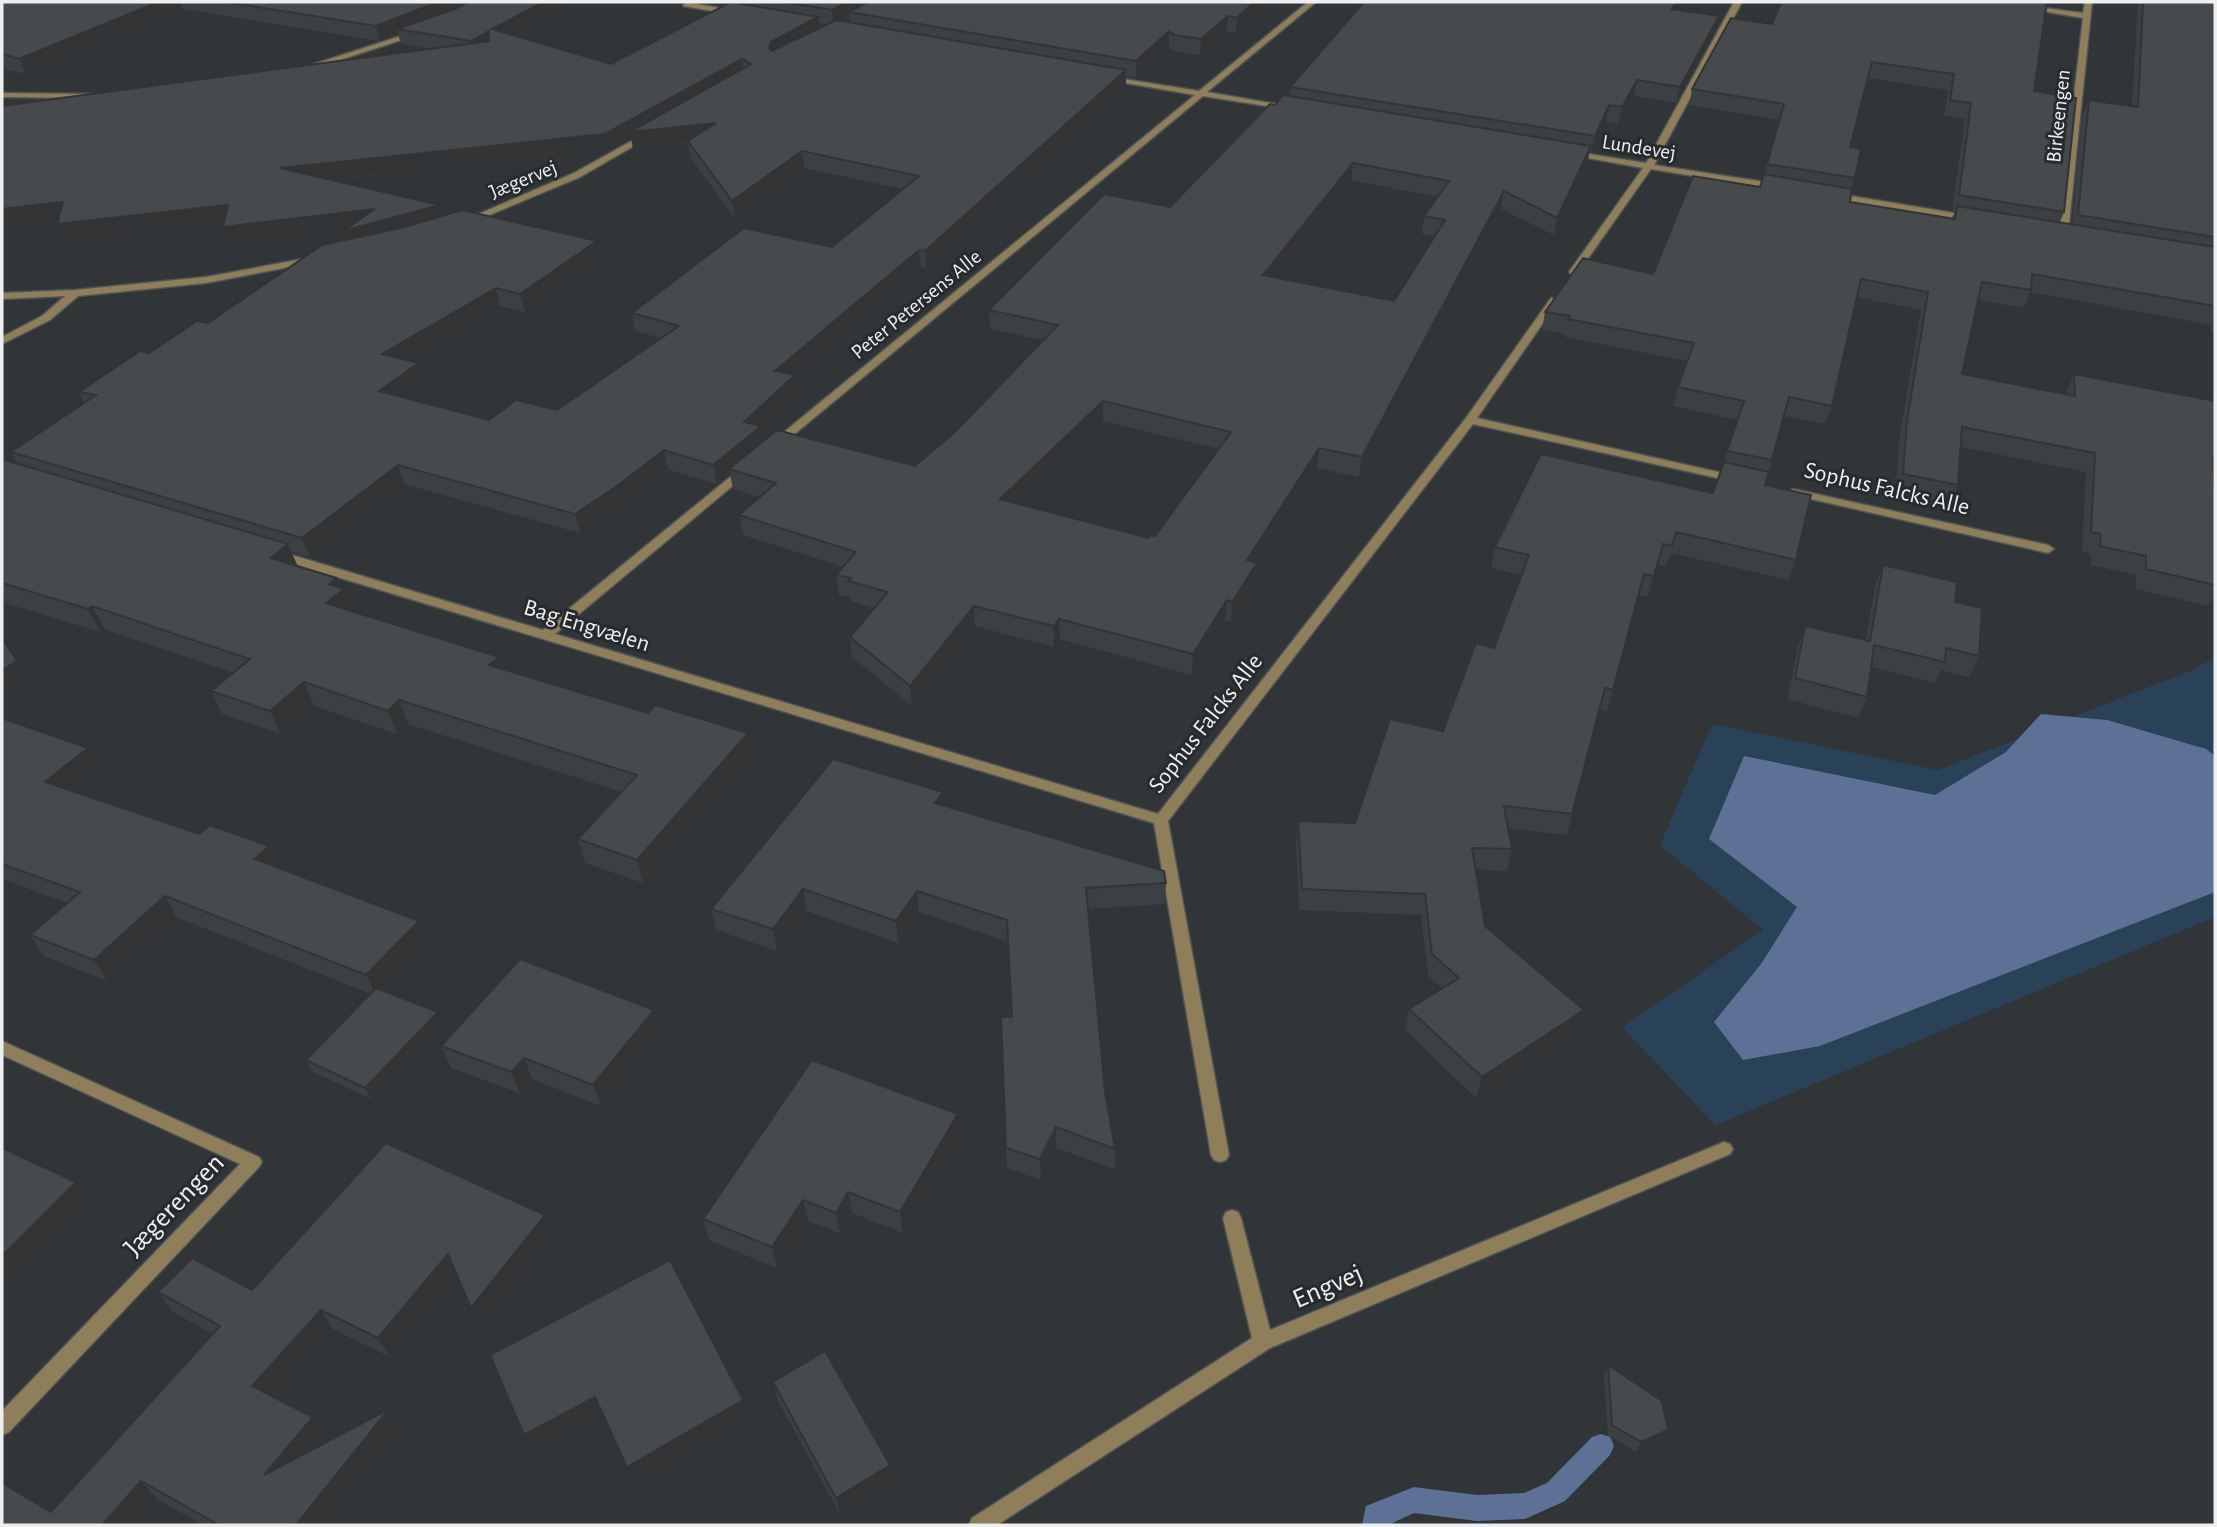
<svg xmlns="http://www.w3.org/2000/svg" width="2217" height="1527" font-family="'Alegreya Sans',sans-serif">
<style>
.green{fill:#294257}
.water{fill:#5d7196}
.lines{fill:none;stroke-linecap:round;stroke-linejoin:round}
.stream{fill:#5d7196;fill-rule:evenodd}
.street-casing{stroke:#505356;stroke-width:3}
.street{fill:#8e7e5a;fill-rule:evenodd}
.wall{fill:#3d4042;fill-rule:evenodd}
.shaded-wall{fill:#323436}
.building{fill:#474a4d;stroke:#323436;stroke-width:2;fill-rule:evenodd}
.labels{text-anchor:middle;stroke-width:6;stroke-linejoin:round;paint-order:stroke}
.far-street-label{font-size:21px;fill:#edeff1;stroke:#282b2e}
.street-label{font-size:24px;fill:#edeff1;stroke:#282b2e}
.near-street-label{font-size:28px;fill:#edeff1;stroke:#282b2e}
</style>
<rect width="100%" height="100%" fill="#323538"/>
<polygon class="green" points="2215,657 2215,917 1715,1125 1622,1027 1763,930 1660,845 1712,724 1938,770 2195,669"/>
<polygon class="water" points="2041,714 2107,720 2206,749 2215,756 2215,892 1820,1046 1743,1060 1714,1022 1761,964 1797,907 1709,839 1744,756 1935,795 2006,752"/>
<g class="lines">
<polygon class="stream" points="1601,1434 1610,1437 1614,1446 1610,1455 1565,1501 1525,1519 1477,1521 1414,1513 1388,1525 1362,1525 1366,1506 1414,1487 1477,1495 1524,1493 1547,1483 1592,1437"/>
<defs>
<g id="street">
<polygon points="686,2 736,11 740,13 736,15 683,6"/>
<polygon points="1308,2 1316,2 1207,92 1288,106 1291,106 1291,110 1203,96 780,446 772,446 772,442 1195,95 1108,80 1105,80 1105,76 1199,91"/>
<polygon points="1734,2 1742,2 1654,165 1778,184 1782,187 1778,190 1651,169 1577,274 1571,274 1569,272 1643,168 1566,154 1570,151 1646,163"/>
<polygon points="2085,2 2092,2 2068,234 2063,237 2058,234 2083,18 2024,8 2028,6 2083,13"/>
<polygon points="413,32 420,34 312,69 305,67"/>
<polygon points="2,93 92,94 96,96 92,98 2,97"/>
<polygon points="646,133 653,135 580,177 468,224 460,222 574,173"/>
<polygon points="1833,193 1972,216 1977,219 1972,222 1830,198 1829,196"/>
<polygon points="313,257 318,260 316,262 206,283 78,296 50,320 2,344 2,337 42,316 65,296 2,299 2,293 75,290 206,277"/>
<polygon points="1551,298 1559,300 1477,418 1736,476 1742,479 1736,482 1473,424 1168,821 1229,1155 1226,1160 1220,1162 1214,1160 1211,1155 1154,823 274,558 272,555 278,551 282,552 543,630 740,469 748,469 748,473 555,634 1158,814 1466,418"/>
<polygon points="1793,489 2048,545 2054,549 2048,553 1789,494 1787,492"/>
<polygon points="2,1041 259,1157 262,1162 259,1167 9,1432 2,1435 2,1411 240,1164 2,1055"/>
<polygon points="1724,1142 1730,1144 1733,1149 1730,1154 1270,1348 997,1525 969,1525 972,1518 1252,1338 1223,1218 1226,1212 1232,1210 1238,1212 1241,1218 1270,1330"/>
</g>
</defs>
<use href="#street" class="street-casing"/>
<use href="#street" class="street"/>
</g>
<g class="wall">
<path d="M2 2H575L513 35 611 64 746 5V2H1269L1236 33 1227 32 1200 55 1173 51 1169 47 1136 77 1126 76V86L926 269 921 267 795 375 798 394 761 428 763 441 915 466 956 431 1043 340 990 329 989 310 1170 207 1275 105 1289 97 1290 87 1364 2H1683L1678 10 1715 31 1676 103 1634 96 1618 124 1606 122 1591 153H1589L1587 163 1554 235 1501 209 1359 477 1317 468 1257 563 1255 583 1231 622 1225 620 1192 675 1060 639 1054 647 975 626 912 706 852 657 850 637 874 608 851 601 850 597 839 595 836 575 843 567 743 535 739 515 760 497 733 489 730 474 717 484 668 470 622 506 580 533 404 484 310 557 291 552 297 566 336 578 340 588 344 589 352 611 499 657 503 669 753 757 643 883 585 863 578 839 622 792 408 724 397 734 314 706 281 734 222 714 211 691 233 673 104 629 100 632 2 602V459L17 464 11 452 84 403 79 392 149 353 208 323 345 240 343 231 230 245 223 227 224 223 65 242 58 221 2 228V106L430 49 401 44 398 34 380 41 182 9 26 74 2 68ZM849 17 850 22 842 21ZM819 23 827 24 820 28ZM631 138 633 148 688 143 691 158 735 219 804 168 903 189 832 247 632 313 635 331 661 338 557 410 489 420 403 397 425 381 419 363 409 360 500 306 525 312 601 259 597 241 443 215 332 180 609 151ZM1351 180 1438 197 1424 216 1422 234 1435 236 1394 301 1274 277ZM1103 421 1219 449 1155 536 1148 538 1017 503Z"/>
<path d="M2138 2H2215V333L2211 332 2212 325 2030 292 2024 308 1978 300 1962 374 2066 394 2074 374 2215 401V593L2208 606 2136 589V575L2091 565V554L2082 552 2086 472 1961 447 1958 485 1951 504 1896 493 1899 440 1921 310 1857 297 1832 406 1825 424 1784 416 1765 485 1796 560 1789 580 1671 553 1666 567 1657 565 1648 597 1639 595 1607 711 1599 709 1567 835 1508 828 1512 849 1507 871 1475 869 1485 926 1578 1031 1476 1098 1405 1030 1409 1009 1442 988 1428 976 1421 915 1299 910 1296 843 1298 821 1355 823 1443 731 1494 648 1522 575 1491 568 1495 547 1713 493 1738 420 1673 406 1678 387 1687 361 1565 337V334L1542 330 1545 312 1653 274 1760 187 1780 120 1689 105 1692 89 1731 18 2034 91 2064 212 2060 222 2072 224 2082 116 2089 100 2132 106ZM1868 78 1948 90 1944 116 1965 119 1952 212H1955L1952 218 1850 202 1851 188 1855 178 1850 147Z"/>
<polygon points="1883,565 1955,602 1979,656 1969,677 1941,670 1935,683 1871,667 1867,697 1858,718 1787,699 1798,647 1805,626 1866,640 1875,586"/>
<polygon points="2,718 100,769 72,791 279,867 419,921 428,942 382,991 443,1023 371,1099 311,1071 306,1060 371,994 176,917 107,981 44,956 30,935 67,903 2,879"/>
<polygon points="943,792 944,806 1166,883 1165,904 1088,909 1105,1091 1115,1149 1115,1169 1056,1148 1041,1180 1007,1168 1006,1148 1012,1017 1008,942 919,912 898,943 807,911 777,951 716,930 711,909"/>
<polygon points="654,1010 660,1031 601,1106 532,1079 520,1093 451,1068 441,1046"/>
<polygon points="961,1135 903,1233 852,1213 840,1233 808,1221 777,1268 709,1240 703,1219"/>
<polygon points="553,1235 480,1327 471,1308 457,1275 390,1357 333,1329 273,1397 313,1417 326,1435 315,1449 389,1409 401,1428 323,1525 203,1525 157,1499 51,1512 213,1334 173,1312 158,1292 252,1290"/>
<polygon points="1608,1365 1668,1430 1663,1440 1636,1452 1608,1435 1604,1375"/>
<polygon points="773,1382 894,1484 841,1516 778,1401"/>
</g>
<g class="shaded-wall">
<polygon points="158,2 180,2 182,9 26,74 19,59"/>
<polygon points="438,2 471,2 472,5 397,29 398,34 380,41 376,26"/>
<polygon points="544,2 575,2 496,45 492,29"/>
<polygon points="847,2 877,2 849,12 849,17 834,25 832,10"/>
<polygon points="1254,2 1269,2 1236,33 1237,18"/>
<polygon points="1677,2 1683,2 1668,25 1672,9"/>
<polygon points="1228,16 1227,32 1200,55 1201,39"/>
<polygon points="1719,16 1715,31 1676,103 1680,87"/>
<polygon points="818,17 820,32 773,58 769,48 771,42"/>
<polygon points="489,31 493,46 475,56 471,41"/>
<polygon points="1169,31 1169,47 1136,77 1136,61"/>
<polygon points="742,59 745,74 716,123 718,139 633,148 631,138 609,151 286,184 280,168"/>
<polygon points="1126,70 1126,86 926,269 925,251"/>
<polygon points="1637,80 1634,96 1618,124 1622,107"/>
<polygon points="1609,105 1606,122 1591,153 1595,136"/>
<polygon points="1591,146 1587,163 1554,235 1557,218"/>
<polygon points="802,151 804,168 735,219 732,201"/>
<polygon points="1353,163 1351,180 1261,293 1263,275"/>
<polygon points="1504,191 1501,209 1359,477 1362,457"/>
<polygon points="63,202 71,219 2,228 2,209"/>
<polygon points="228,205 234,222 65,242 57,224"/>
<polygon points="440,205 445,222 348,249 343,231 344,231 230,245 223,227 375,209"/>
<polygon points="597,241 601,259 525,312 520,294"/>
<polygon points="919,250 921,267 778,389 775,371"/>
<polygon points="496,288 500,306 388,373 382,354"/>
<polygon points="419,363 425,381 385,409 379,391"/>
<polygon points="795,375 798,394 761,428 764,445 729,469 730,474 717,484 713,465 744,422"/>
<polygon points="1103,401 1103,421 1001,518 1000,499"/>
<polygon points="1319,448 1317,468 1245,580 1247,560"/>
<polygon points="664,450 668,470 622,506 580,533 575,514"/>
<polygon points="398,465 404,484 310,557 302,538"/>
<polygon points="288,544 298,567 271,558"/>
<polygon points="1257,563 1255,583 1231,622 1232,602"/>
<polygon points="336,578 341,591 344,589 352,612 326,603 329,584"/>
<polygon points="1227,600 1225,620 1192,675 1193,654"/>
<polygon points="92,606 104,629 100,632 88,609"/>
<polygon points="974,606 975,626 912,706 910,686"/>
<polygon points="1059,619 1060,639 1054,647 1054,626"/>
<polygon points="499,657 506,680 489,665"/>
<polygon points="17,660 29,680 2,700 2,671"/>
<polygon points="304,682 314,706 281,734 270,711"/>
<polygon points="399,700 408,724 397,734 388,711"/>
<polygon points="748,733 753,757 643,883 637,860"/>
<polygon points="88,748 100,769 58,803 45,782"/>
<polygon points="943,792 945,813 935,803"/>
<polygon points="269,846 279,867 266,879 255,859"/>
<polygon points="803,889 807,911 777,951 773,929"/>
<polygon points="917,891 919,912 898,943 896,921"/>
<polygon points="165,896 176,917 107,981 94,960"/>
<polygon points="419,921 428,942 376,996 366,975"/>
<polygon points="654,1010 660,1031 601,1106 593,1085"/>
<polygon points="1584,1010 1578,1031 1476,1098 1482,1077"/>
<polygon points="438,1012 443,1023 371,1099 365,1088"/>
<polygon points="524,1058 532,1079 520,1093 511,1072"/>
<polygon points="958,1114 961,1135 903,1233 900,1212"/>
<polygon points="1056,1127 1056,1148 1041,1180 1040,1159"/>
<polygon points="76,1182 91,1202 2,1292 2,1256"/>
<polygon points="848,1192 852,1213 840,1233 836,1213"/>
<polygon points="803,1200 808,1221 777,1268 772,1247"/>
<polygon points="545,1215 553,1235 480,1327 471,1308"/>
<polygon points="448,1254 458,1274 390,1357 378,1338"/>
<polygon points="321,1310 333,1329 266,1405 252,1386"/>
<polygon points="595,1397 603,1416 534,1454 524,1435"/>
<polygon points="743,1400 749,1420 635,1485 627,1467"/>
<polygon points="389,1409 401,1428 323,1525 296,1525"/>
<polygon points="313,1417 326,1435 278,1493 264,1475"/>
<polygon points="1668,1430 1663,1440 1636,1452 1641,1442"/>
<polygon points="890,1465 894,1484 841,1516 836,1498"/>
<polygon points="141,1481 157,1499 134,1525 102,1525"/>
</g>
<g class="building">
<polygon points="2,2 158,2 19,59 2,54"/>
<polygon points="226,2 438,2 376,26"/>
<polygon points="468,2 544,2 492,29 611,64 731,2 818,17 771,42 769,48 772,51 836,20 1126,70 925,251 919,250 775,371 795,375 744,422 761,426 713,465 664,450 617,486 575,514 398,465 302,538 11,452 96,395 79,392 140,351 149,353 197,321 208,323 322,245 405,227 462,210 597,241 520,294 496,288 382,354 419,363 379,391 489,420 516,400 557,410 679,326 632,313 744,228 832,247 919,176 802,151 732,201 688,141 716,123 630,132 751,64 742,59 605,134 280,168 440,205 343,231 375,209 223,227 228,205 57,224 63,202 2,209 2,106 489,41 489,31 471,41 397,29 455,9"/>
<polygon points="784,2 847,2 832,10"/>
<polygon points="868,2 1254,2 1237,18 1228,16 1201,39 1174,35 1169,31 1136,61 849,12"/>
<polygon points="1364,2 1677,2 1672,9 1719,16 1680,87 1637,80 1622,107 1609,105 1595,136 1290,87"/>
<polygon points="1781,2 2047,2 2034,91 2076,98 2064,212 1959,195 1971,103 1950,100 1954,74 1872,62 1850,147 1861,149 1855,178 1767,164 1784,104 1692,89 1731,18 1772,24"/>
<polygon points="2143,2 2215,2 2215,237 2078,215 2089,100 2138,107"/>
<path d="M1283 95 1591 146 1557 218 1504 191 1362 457 1319 448 1247 560 1257 563 1232 602 1227 600 1193 654 1059 619 1054 626 974 606 910 686 850 637 888 592 848 581 851 578 836 575 856 552 739 515 776 483 729 469 777 430 915 466 956 431 1058 325 989 310 1104 194 1170 207 1270 104 1275 105ZM1353 163 1449 181 1424 216 1445 220 1394 301 1263 275ZM1103 401 1231 432 1155 536 1151 535 1148 538 1000 499Z"/>
<polygon points="1764,174 1852,189 1850,202 1955,219 1957,206 2215,247 2215,306 2032,274 2031,290 1982,282 1962,374 2075,396 2074,374 2215,401 2215,458 2213,458 2215,498 2215,585 2146,569 2146,556 2100,546 2101,534 2091,532 2095,453 1962,427 1958,485 1903,474 1907,421 1928,292 1861,279 1832,406 1789,397 1772,460 1727,451 1744,401 1678,387 1694,343 1568,319 1570,316 1545,312 1583,258 1653,274 1693,176 1760,187"/>
<polygon points="1541,454 1713,493 1724,462 1769,472 1765,485 1811,495 1796,560 1676,532 1672,546 1663,544 1654,576 1644,574 1613,690 1605,688 1572,814 1504,806 1512,849 1472,848 1485,926 1584,1010 1482,1077 1409,1009 1459,978 1432,954 1425,894 1302,889 1298,821 1355,823 1390,719 1443,731 1476,643 1494,648 1529,555 1495,547"/>
<polygon points="2,459 288,544 271,558 336,578 329,584 344,589 326,603 499,657 489,665 648,713 655,705 748,733 637,860 578,839 637,775 399,700 388,711 304,682 270,711 211,691 250,659 92,606 88,609 2,583"/>
<polygon points="1883,565 1957,582 1955,602 1982,608 1979,656 1946,648 1945,662 1874,645 1867,697 1795,678 1805,626 1870,641"/>
<polygon points="2,639 17,660 2,671"/>
<polygon points="2,718 88,748 45,782 199,834 210,825 269,846 255,859 419,921 366,975 165,896 94,960 30,935 80,892 2,864"/>
<polygon points="833,759 943,792 935,803 1164,871 1166,883 1086,888 1105,1091 1115,1149 1056,1127 1040,1159 1006,1148 1001,1017 1012,1017 1007,920 917,891 896,921 803,889 773,929 711,909"/>
<polygon points="520,959 654,1010 593,1085 524,1058 511,1072 441,1046"/>
<polygon points="376,988 438,1012 365,1088 306,1060"/>
<polygon points="812,1060 958,1114 900,1212 848,1192 836,1213 803,1200 772,1247 703,1219"/>
<polygon points="386,1143 545,1215 471,1308 448,1254 378,1338 321,1310 252,1386 313,1417 264,1475 389,1409 296,1525 219,1525 141,1481 102,1525 2,1525 2,1483 51,1512 220,1326 158,1292 192,1258 252,1290"/>
<polygon points="2,1148 76,1182 2,1256"/>
<polygon points="670,1260 743,1400 627,1467 595,1397 524,1435 490,1355"/>
<polygon points="825,1351 890,1465 836,1498 773,1382"/>
<polygon points="1608,1365 1662,1401 1668,1430 1641,1442 1612,1425"/>
</g>
<g class="labels">
<g class="far-street-label">
<text transform="translate(2058 116) rotate(-84)" y="7">Birkeengen</text>
<text transform="translate(1639 147) rotate(9)" y="7">Lundevej</text>
<text transform="translate(523 179) rotate(-22)" y="7">Jægervej</text>
<text transform="translate(916 304) rotate(-39)" y="7">Peter Petersens Alle</text>
</g>
<g class="street-label">
<text transform="translate(1887 488) rotate(13)" y="8">Sophus Falcks Alle</text>
<text transform="translate(587 625) rotate(17)" y="8">Bag Engvælen</text>
<text transform="translate(1205 723) rotate(-52)" y="8">Sophus Falcks Alle</text>
</g>
<g class="near-street-label">
<text transform="translate(173 1204) rotate(-46)" y="10">Jægerengen</text>
<text transform="translate(1327 1285) rotate(-23)" y="10">Engvej</text>
</g>
</g>
<rect width="2217" height="1527" fill="none" stroke="#edeff1" stroke-width="7"/>
</svg>
